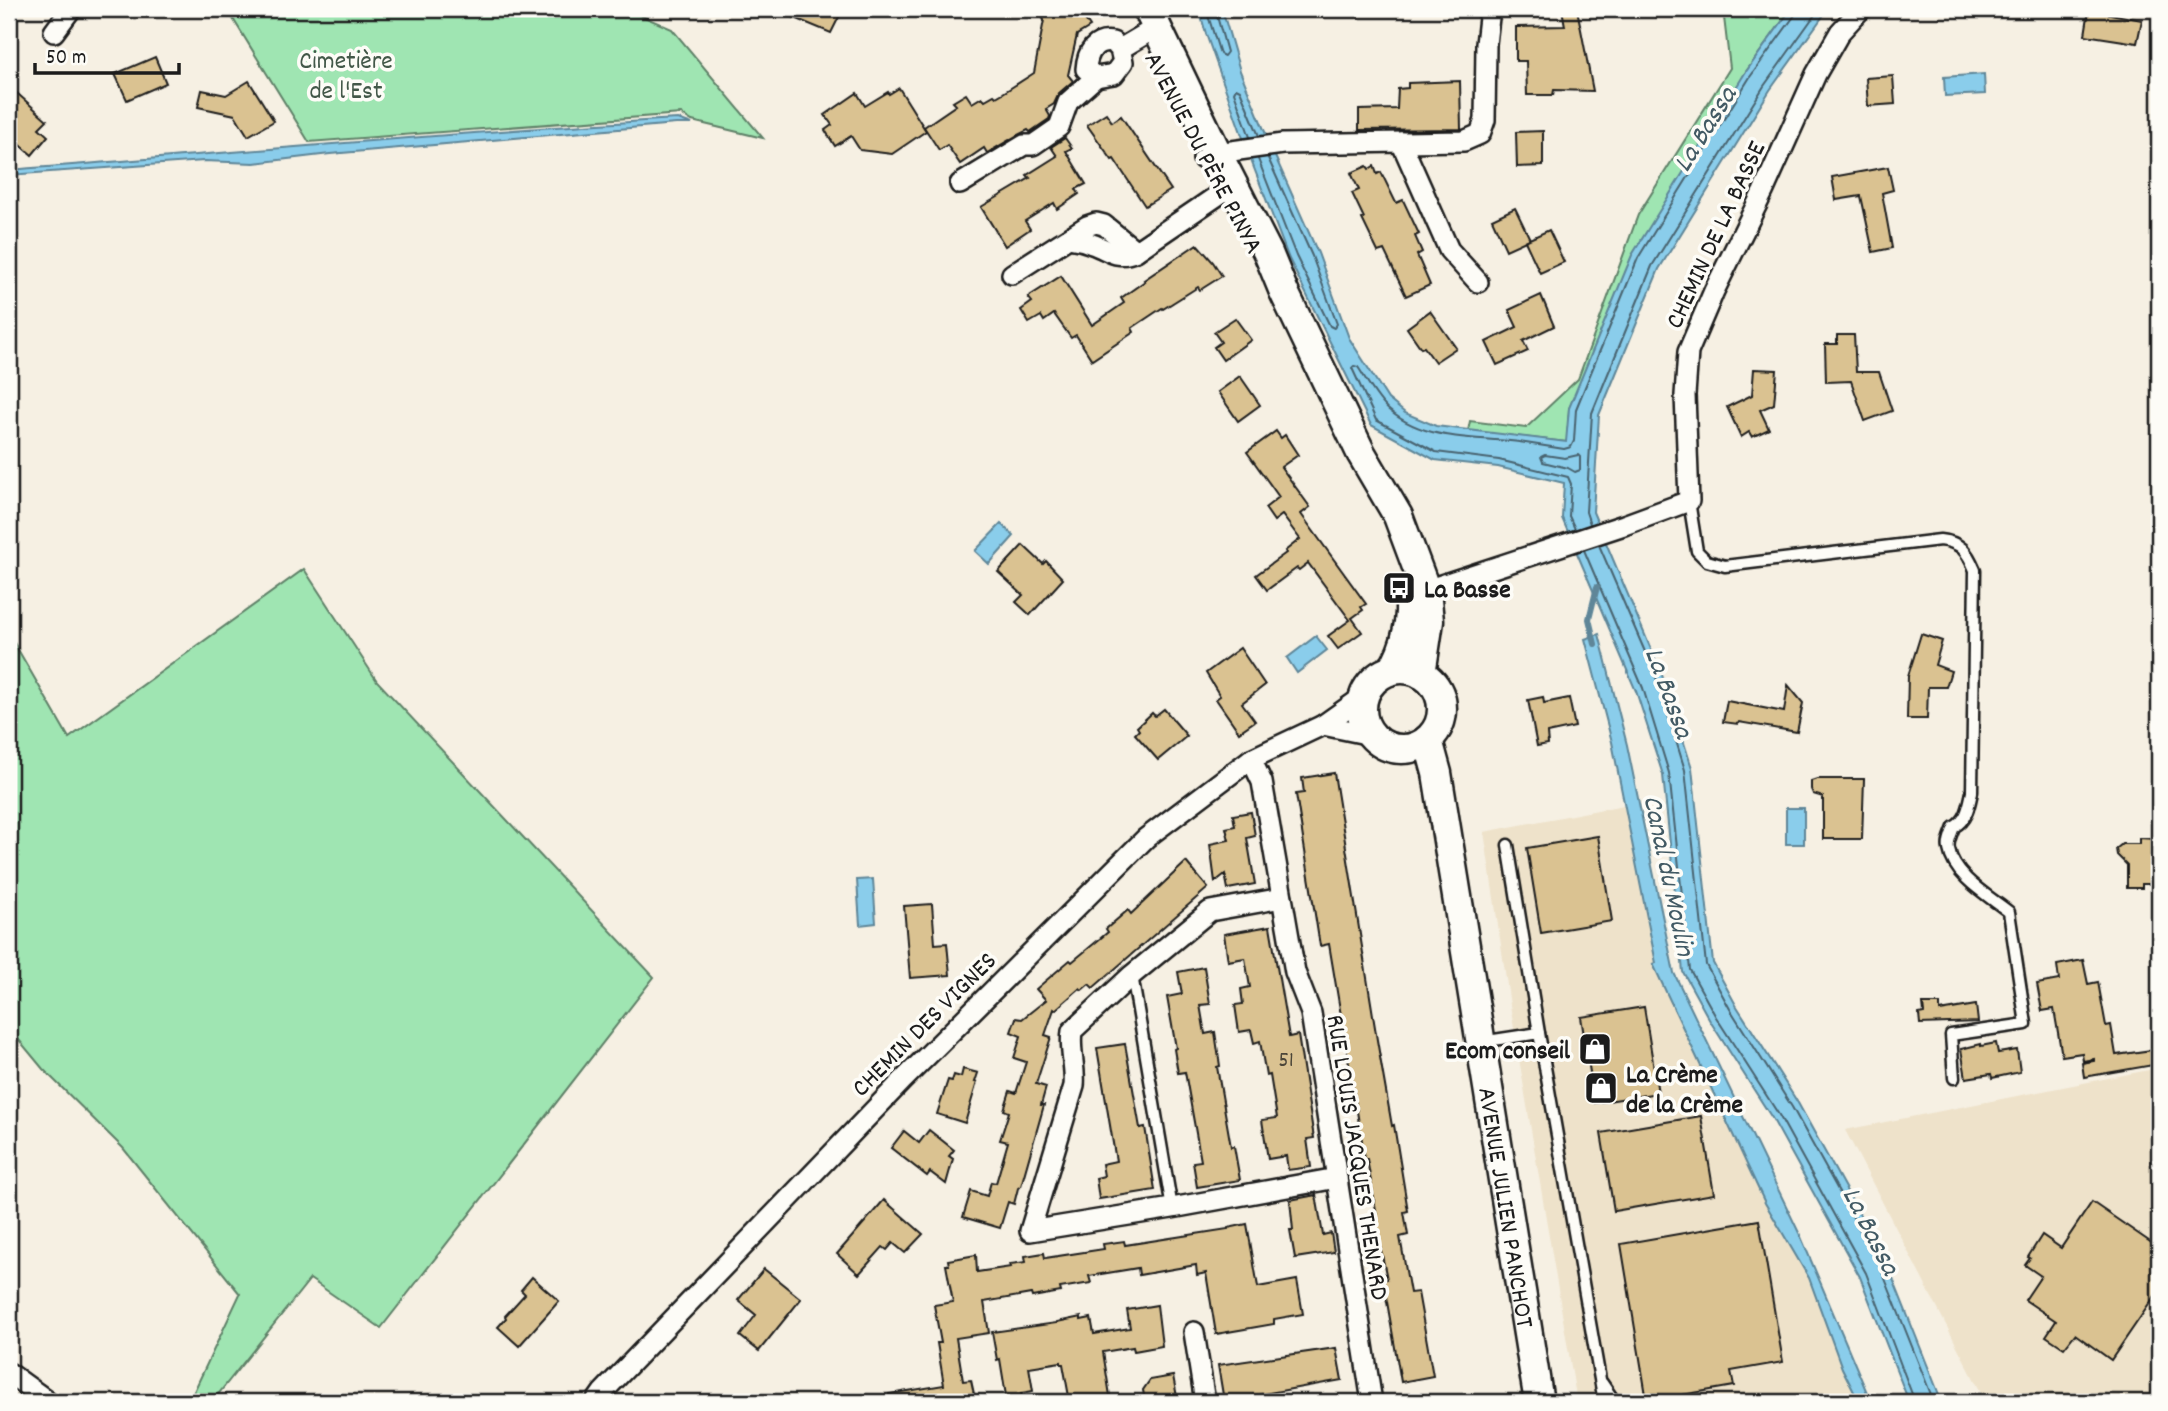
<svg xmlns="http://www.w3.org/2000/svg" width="2168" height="1411" font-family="Dekko,sans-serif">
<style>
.built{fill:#eee2ca}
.green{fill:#9fe5b2;stroke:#5e8067;stroke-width:2}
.water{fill:#8acdeb;stroke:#5e8698;stroke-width:2}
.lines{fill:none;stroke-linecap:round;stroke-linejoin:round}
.shore{stroke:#48636f;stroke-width:2}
.stream{stroke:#5e8698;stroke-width:6}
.building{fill:#dac291;stroke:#1c1c1c;stroke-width:2}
.service-casing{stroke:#1c1c1c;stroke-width:15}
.minor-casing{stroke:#1c1c1c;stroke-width:24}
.secondary-casing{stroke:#1c1c1c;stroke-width:33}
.service{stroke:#fdfcf7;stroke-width:10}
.minor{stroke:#fdfcf7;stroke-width:19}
.secondary{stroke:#fdfcf7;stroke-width:28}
.labels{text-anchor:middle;stroke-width:7;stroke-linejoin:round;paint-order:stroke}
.number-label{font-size:23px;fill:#4c4639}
.park-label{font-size:26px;fill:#435849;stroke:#fdfcf7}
.street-label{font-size:26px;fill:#1c1c1c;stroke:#fdfcf7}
.poi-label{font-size:26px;font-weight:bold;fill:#1c1c1c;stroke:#fdfcf7;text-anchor:start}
.water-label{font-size:28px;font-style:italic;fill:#425a64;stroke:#fdfcf7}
</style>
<rect width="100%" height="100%" fill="#f6f0e3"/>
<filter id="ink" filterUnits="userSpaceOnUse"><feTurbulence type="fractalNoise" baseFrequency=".0143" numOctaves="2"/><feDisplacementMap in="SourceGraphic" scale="14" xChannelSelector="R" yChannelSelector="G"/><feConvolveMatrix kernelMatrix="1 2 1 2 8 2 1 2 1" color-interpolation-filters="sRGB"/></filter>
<g filter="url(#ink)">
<g class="built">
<polygon points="1624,805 1656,963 1654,964 1658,976 1765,1203 1809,1278 1842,1368 1859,1402 1577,1402 1510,1005 1484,832"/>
<polygon points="2159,1068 2159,1402 1986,1402 1845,1130"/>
</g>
<g class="green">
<polygon points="227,9 626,9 672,29 763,138 692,121 681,114 309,142"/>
<polygon points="1723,9 1791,9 1745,73 1569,408 1567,442 1468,431 1470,421 1526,428 1578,379 1638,215 1730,68"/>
<polygon points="304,569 377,681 654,977 381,1328 310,1279 212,1402 189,1402 240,1294 123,1148 43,1069 9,1028 9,634 69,738"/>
</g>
<g class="water">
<polygon points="1199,9 1222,9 1240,71 1274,154 1318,253 1349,338 1388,399 1405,413 1436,426 1566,442 1569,408 1632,255 1745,73 1791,9 1828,9 1770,90 1659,269 1599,415 1593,512 1664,680 1692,768 1713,963 1736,1005 1798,1103 1887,1264 1942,1402 1909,1402 1860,1277 1772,1118 1710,1021 1683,972 1663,775 1636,691 1562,518 1564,483 1498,467 1435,460 1371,425 1289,259 1249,155 1206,34"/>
<polygon points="1984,74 1985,94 1945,96 1944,77"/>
<path d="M678 119 692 124H676L330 154 254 163 204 161 9 175V170C232 153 455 132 678 119Z"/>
<polygon points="1001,524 1014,536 989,564 975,551"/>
<polygon points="1599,634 1627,745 1674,973 1801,1237 1871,1402 1859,1402 1842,1368 1809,1278 1765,1203 1653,964 1656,963 1612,742 1585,639"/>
<polygon points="1316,636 1327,650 1297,673 1287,658"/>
<rect x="1786" y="808" width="18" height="36"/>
<polygon points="873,879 876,923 860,925 857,880"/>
</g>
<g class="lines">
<g class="shore">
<polyline points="1206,9 1220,54 1224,56 1227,52 1215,9"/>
<polyline points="1250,137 1234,92 1236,88 1240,90 1259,136"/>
<polyline points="1258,159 1296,256 1330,326 1334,328 1337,324 1312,256 1268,158"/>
<polygon points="1545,455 1565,458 1578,455 1580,457 1580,470 1575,472 1568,468 1543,462 1541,457"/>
<polyline points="1590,524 1586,512 1592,413 1652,266 1764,86 1819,9"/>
<path d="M1575 529 1569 516 1571 484 1568 477 1499 460 1436 452 1376 420 1352 368 1354 366 1358 367C1368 382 1377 400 1390 411 1423 439 1470 438 1510 441 1528 443 1546 446 1564 449L1571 447 1574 441 1576 409 1638 258 1750 77 1795 15 1796 9"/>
<polyline points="1599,545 1658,682 1685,770 1706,965 1730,1009 1792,1107 1880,1266 1934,1402"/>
<polyline points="1584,550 1643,688 1669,773 1690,970 1716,1017 1779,1115 1866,1273 1915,1402"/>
</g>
<polyline class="stream" points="1595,644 1589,619 1597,587"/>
</g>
<g class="building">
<polygon points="773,9 827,9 840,15 831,33"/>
<polygon points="1037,9 1078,9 1090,27 1077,35 1068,75 1073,81 1059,93 1054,104 1046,109 1050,116 1049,119 1030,132 1028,130 1018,135 987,153 984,148 960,164 947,145 939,150 924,127 956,105 953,102 966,94 972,103 982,97 985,100 994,95 996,97 1003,93 1034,73 1044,20"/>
<polygon points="1562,9 1577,9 1593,91 1554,90 1553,95 1527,95 1526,61 1516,61 1516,27 1565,26"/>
<polygon points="2089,10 2142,20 2137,43 2085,35"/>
<polygon points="155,57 166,83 127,100 115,74"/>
<polygon points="1893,76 1895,104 1868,106 1866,78"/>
<polygon points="249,81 274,121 248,136 235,115 198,107 202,90 226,95"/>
<polygon points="1460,81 1461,129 1359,130 1359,110 1397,109 1398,89 1408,88 1408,83"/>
<polygon points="9,86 47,120 39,128 48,136 32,155 9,135"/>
<polygon points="899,88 926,131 892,154 860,150 851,136 835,146 825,130 832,125 825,115 857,93 865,106 888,92 889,94"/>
<polygon points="1106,113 1112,122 1121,116 1171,190 1145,206 1114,159 1112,160 1087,125"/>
<polygon points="1543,131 1543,166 1517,167 1516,132"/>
<polygon points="1065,138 1072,148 1066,151 1086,184 1076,189 1079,194 1057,209 1054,203 1025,221 1030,229 1005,246 981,207 1030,178 1027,175 1057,156 1051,147"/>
<polygon points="1367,166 1369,169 1374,166 1377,174 1381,172 1396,203 1403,200 1419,234 1415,236 1422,252 1417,255 1430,285 1406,296 1384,250 1378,252 1362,219 1364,218 1352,193 1359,190 1351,173"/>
<polygon points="1888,167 1893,190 1882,193 1892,248 1873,252 1861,196 1836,200 1832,177"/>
<polygon points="1515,208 1530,239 1506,250 1492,219"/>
<polygon points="1549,230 1564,262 1540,273 1525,241"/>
<polygon points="1197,244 1213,262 1222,276 1200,290 1198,287 1163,309 1162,308 1132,328 1134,332 1092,360 1076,335 1071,338 1054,314 1044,321 1041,316 1029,323 1021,310 1032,302 1028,297 1061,276 1092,325 1124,303 1121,298 1145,281 1144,280"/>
<polygon points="1541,295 1554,326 1523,341 1528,351 1497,365 1486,342 1517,327 1509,310"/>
<polygon points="1430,311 1456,348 1435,362 1424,347 1421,348 1407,328"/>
<polygon points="1235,318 1251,340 1223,360 1214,347 1221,342 1214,332"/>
<polygon points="1837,335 1854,335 1856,372 1879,372 1892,411 1865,421 1851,381 1826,382 1825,344 1837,344"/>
<polygon points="1754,369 1777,370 1774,404 1760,410 1769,429 1752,437 1749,432 1741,437 1727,407 1752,395"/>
<polygon points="1240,376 1260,405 1238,421 1218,392"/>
<polygon points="1276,431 1281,438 1285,435 1298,455 1281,467 1310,507 1301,514 1366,604 1361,607 1363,610 1352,618 1362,632 1338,649 1328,636 1350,620 1308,563 1299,570 1297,568 1267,590 1256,575 1286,553 1285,551 1300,539 1282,515 1274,521 1265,508 1279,497 1247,452"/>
<polygon points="1023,545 1043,564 1046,561 1063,579 1030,615 1016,602 1023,595 998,572"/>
<polygon points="1921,634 1942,641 1935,665 1951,671 1946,687 1928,687 1927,719 1907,719 1908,676"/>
<polygon points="1240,648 1265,685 1242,703 1255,721 1239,732 1216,699 1220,696 1206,673"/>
<polygon points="1788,685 1803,703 1797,732 1739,722 1738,724 1723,722 1727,701 1784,712"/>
<polygon points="1543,697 1544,703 1569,698 1575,727 1547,733 1548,744 1537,746 1528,700"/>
<polygon points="1164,709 1187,736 1158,760 1135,734 1139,730 1137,727 1152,713 1155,716"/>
<polygon points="1334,773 1377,1040 1392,1126 1394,1125 1408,1211 1404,1212 1408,1235 1400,1237 1410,1293 1418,1292 1433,1376 1401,1382 1383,1279 1387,1279 1374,1217 1377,1216 1367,1159 1365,1159 1329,944 1320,946 1296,794 1304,793 1302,778"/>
<polygon points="1817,779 1864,779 1862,839 1823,839 1823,797 1813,794 1811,789 1811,781"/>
<polygon points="1251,812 1255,836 1247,838 1255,884 1228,889 1225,874 1215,882 1210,844 1229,840 1226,828 1235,826 1233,815"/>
<polygon points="1598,836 1612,921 1541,933 1527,848"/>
<polygon points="2139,838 2156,839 2155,861 2151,861 2150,884 2142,884 2142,888 2127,888 2127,865 2117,855 2116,849 2122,844 2139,844"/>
<polygon points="1186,862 1208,888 1093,988 1089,984 1082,990 1080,988 1055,1010 1054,1009 1045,1035 1051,1037 1036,1084 1046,1087 1041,1105 1044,1105 1021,1186 1018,1188 1014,1204 1008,1202 1000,1228 963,1217 971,1191 987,1196 991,1182 996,1183 1008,1142 1000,1140 1009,1112 1004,1110 1010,1091 1016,1093 1026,1062 1014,1058 1021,1036 1011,1032 1016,1018 1022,1019 1046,1000 1036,989 1070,960 1072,962 1108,932 1106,929 1128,910 1131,914"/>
<polygon points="932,904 935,944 947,943 950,975 910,978 904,906"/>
<polygon points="1270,926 1289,1037 1298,1035 1314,1138 1307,1139 1311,1167 1288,1170 1286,1156 1268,1159 1262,1120 1277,1118 1270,1075 1266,1076 1260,1041 1254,1043 1251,1030 1239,1032 1235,1005 1243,1004 1241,989 1250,987 1245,958 1228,961 1224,934"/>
<polygon points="2083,960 2088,984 2098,982 2106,1026 2111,1025 2116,1055 2159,1049 2159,1064 2084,1077 2082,1063 2094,1061 2094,1059 2083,1061 2082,1053 2062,1056 2054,1009 2042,1011 2037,984 2059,980 2057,965"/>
<polygon points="1204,967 1210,1004 1200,1005 1205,1034 1215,1032 1220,1066 1217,1067 1231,1147 1234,1146 1240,1180 1197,1187 1193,1162 1201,1161 1185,1072 1178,1073 1174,1049 1176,1048 1167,997 1182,994 1178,972"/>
<polygon points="1923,1004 1940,1004 1940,1011 1976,1005 1978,1022 1920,1024 1919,1014 1924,1013"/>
<polygon points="1644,1007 1658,1093 1595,1103 1581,1017"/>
<polygon points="1996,1043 1998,1053 2017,1050 2020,1072 1992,1078 1991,1074 1966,1078 1961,1049 1981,1044 1981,1046"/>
<polygon points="1125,1044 1140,1128 1145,1127 1155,1190 1099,1199 1096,1178 1104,1176 1102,1164 1116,1161 1097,1048"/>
<polygon points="963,1069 978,1073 975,1082 977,1082 965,1123 937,1114 948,1080 952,1081 954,1075 961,1077"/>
<polygon points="1701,1116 1714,1194 1614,1211 1601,1133"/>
<polygon points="929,1130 954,1150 949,1156 953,1159 946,1184 930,1172 927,1176 891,1148 904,1131 919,1143"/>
<polygon points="1316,1195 1323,1235 1331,1233 1334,1252 1295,1258 1290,1230 1293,1230 1290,1200"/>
<polygon points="884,1200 923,1234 905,1253 893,1243 887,1250 883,1247 859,1274 837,1254"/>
<polygon points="2092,1202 2159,1248 2159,1290 2111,1360 2075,1334 2064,1348 2046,1336 2056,1321 2025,1300 2041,1276 2025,1265 2030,1258 2028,1257 2042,1235 2061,1248"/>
<polygon points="1759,1220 1783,1362 1731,1371 1734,1386 1647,1401 1621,1244"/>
<polygon points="1247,1224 1258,1287 1297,1280 1303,1314 1274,1319 1274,1324 1216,1334 1206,1273 1197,1275 1196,1265 1139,1275 1138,1268 1089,1276 1091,1283 1060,1288 1061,1292 1032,1297 1031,1294 984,1302 989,1333 956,1338 963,1381 971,1380 974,1394 927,1402 890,1402 889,1394 944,1385 937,1343 941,1343 934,1305 953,1302 946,1265 949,1265 948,1260 976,1255 977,1272 1011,1267 1010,1264 1026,1262 1025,1256 1044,1253 1045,1258 1104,1249 1103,1244 1124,1241 1125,1245 1228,1229 1228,1228"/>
<polygon points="764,1269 801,1299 759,1351 740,1336 756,1315 738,1300"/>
<polygon points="532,1277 559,1301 519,1346 498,1327 506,1318 505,1316 525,1294 521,1290"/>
<polygon points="1157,1305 1162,1346 1134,1351 1133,1347 1103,1352 1111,1402 1070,1402 1063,1364 1061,1364 1061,1362 1029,1367 1033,1391 1021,1393 1023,1402 1007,1402 1000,1359 997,1360 992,1332 1057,1323 1057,1322 1081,1317 1081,1320 1091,1318 1094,1334 1130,1328 1127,1310"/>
<polygon points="1336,1348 1342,1380 1224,1401 1218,1365"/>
<polygon points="1173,1376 1178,1402 1145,1402 1143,1390 1150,1380"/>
</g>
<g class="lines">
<defs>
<g id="service">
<path d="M1689 501 1697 551 1707 561 1725 566 1940 540C1961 542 1967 551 1975 570L1972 792C1969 806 1967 820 1954 827 1952 833 1947 842 1949 849 1954 877 1989 896 2009 912L2026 1024 1951 1035 1954 1078"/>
<polyline points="1508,845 1539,1033"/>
<polyline points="1132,975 1172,1208"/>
<polyline points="1481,1042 1539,1033 1604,1402"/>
<polyline points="1602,1383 1615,1402"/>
</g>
<g id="minor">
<polyline points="54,32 71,9"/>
<path d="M1120 49 1113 42C1095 39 1087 52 1086 69L1096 77 1114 74 1123 62 1120 49 1157 27"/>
<polyline points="1401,142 1449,250 1478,282"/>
<polyline points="1203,159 1217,153 1283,144 1464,141 1480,134 1485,120 1486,44 1490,9"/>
<polyline points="960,184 1024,145 1033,145 1059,127 1068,102 1096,77"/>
<path d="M1069 238C1077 239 1085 241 1092 244 1110 250 1116 260 1136 251"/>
<polyline points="1012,274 1087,226 1096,223 1104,225 1136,251 1233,185"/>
<polyline points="1414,594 1624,525 1689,501 1685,395 1688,352 1714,291 1763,192 1816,74 1840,32 1861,9"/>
<polyline points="1323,725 1371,735"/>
<polyline points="1251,759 1262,782 1295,972 1311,1013 1372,1402"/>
<path d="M1282 898 1210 911 1132 975 1072 1031C1069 1050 1076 1067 1074 1086L1030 1231 1172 1208 1337 1178"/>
<polyline points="1194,1332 1205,1402"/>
<polyline points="9,1373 49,1402"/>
<polyline points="596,1402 603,1392 902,1081 1146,838 1251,759 1323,725 1364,696"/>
</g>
<g id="secondary">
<polyline points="1148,9 1217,153 1268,253 1284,292 1361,453 1398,516 1426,591 1429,621 1421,674"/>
<circle cx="1402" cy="709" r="40"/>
<path d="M1392 670C1406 648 1413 618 1409 591"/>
<path id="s1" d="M1428 740 1437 773 1539 1402"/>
</g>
</defs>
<use href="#service" class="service-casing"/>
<use href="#minor" class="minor-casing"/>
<use href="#secondary" class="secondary-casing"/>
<use href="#service" class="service"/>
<use href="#minor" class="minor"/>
<use href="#secondary" class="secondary"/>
</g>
</g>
<defs>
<symbol id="bus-square" viewBox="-11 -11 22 22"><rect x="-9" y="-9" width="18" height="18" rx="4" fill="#1c1c1c" stroke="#fdfcf7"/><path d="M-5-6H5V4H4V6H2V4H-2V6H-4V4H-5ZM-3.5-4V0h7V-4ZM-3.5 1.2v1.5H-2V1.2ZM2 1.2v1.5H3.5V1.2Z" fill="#fff"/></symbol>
<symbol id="shop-square" viewBox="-11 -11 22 22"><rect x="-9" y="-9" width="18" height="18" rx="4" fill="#1c1c1c" stroke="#fdfcf7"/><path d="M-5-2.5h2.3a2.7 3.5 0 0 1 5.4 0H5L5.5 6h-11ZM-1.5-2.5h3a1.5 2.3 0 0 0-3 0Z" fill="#fff"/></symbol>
</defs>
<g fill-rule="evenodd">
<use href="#bus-square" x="1380" y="569" width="38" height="38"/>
<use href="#shop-square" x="1576" y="1030" width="38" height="38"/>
<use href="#shop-square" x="1582" y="1069" width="38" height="38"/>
</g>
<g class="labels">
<g class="number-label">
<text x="1286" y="1066">51</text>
</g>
<g class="park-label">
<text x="346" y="68">Cimetière<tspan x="346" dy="30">de l'Est</tspan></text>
</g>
<g class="street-label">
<text transform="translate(1205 152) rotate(62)" y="9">AVENUE DU PÈRE PINYA</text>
<text transform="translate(1714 234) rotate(-65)" y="9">CHEMIN DE LA BASSE</text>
<text transform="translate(923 1023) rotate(-45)" y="9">CHEMIN DES VIGNES</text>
<text transform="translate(1359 1157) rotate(81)" y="9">RUE LOUIS JACQUES THENARD</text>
<text dy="9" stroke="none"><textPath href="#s1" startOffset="474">AVENUE JULIEN PANCHOT</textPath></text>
</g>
<g class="poi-label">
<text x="1424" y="597">La Basse</text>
<text x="1570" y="1058" text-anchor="end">Ecom conseil</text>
<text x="1626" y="1082">La Crème<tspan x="1626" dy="30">de la Crème</tspan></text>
</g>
<g class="water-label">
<text transform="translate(1703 128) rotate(-58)" y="10">La Bassa</text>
<text transform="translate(1671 692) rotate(70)" y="10">La Bassa</text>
<text transform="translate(1671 875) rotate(78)" y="10">Canal du Moulin</text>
<text transform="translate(1873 1230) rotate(63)" y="10">La Bassa</text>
</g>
</g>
<rect width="2168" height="1411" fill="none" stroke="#fdfcf7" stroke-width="35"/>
<rect x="18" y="18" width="2133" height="1376" fill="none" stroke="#1c1c1c" stroke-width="2.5" filter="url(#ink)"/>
<path d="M35 63v10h144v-10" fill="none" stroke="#1c1c1c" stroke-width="3.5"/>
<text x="46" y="63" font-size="21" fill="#1c1c1c" stroke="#fdfcf7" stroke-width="5" paint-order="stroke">50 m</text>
</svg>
